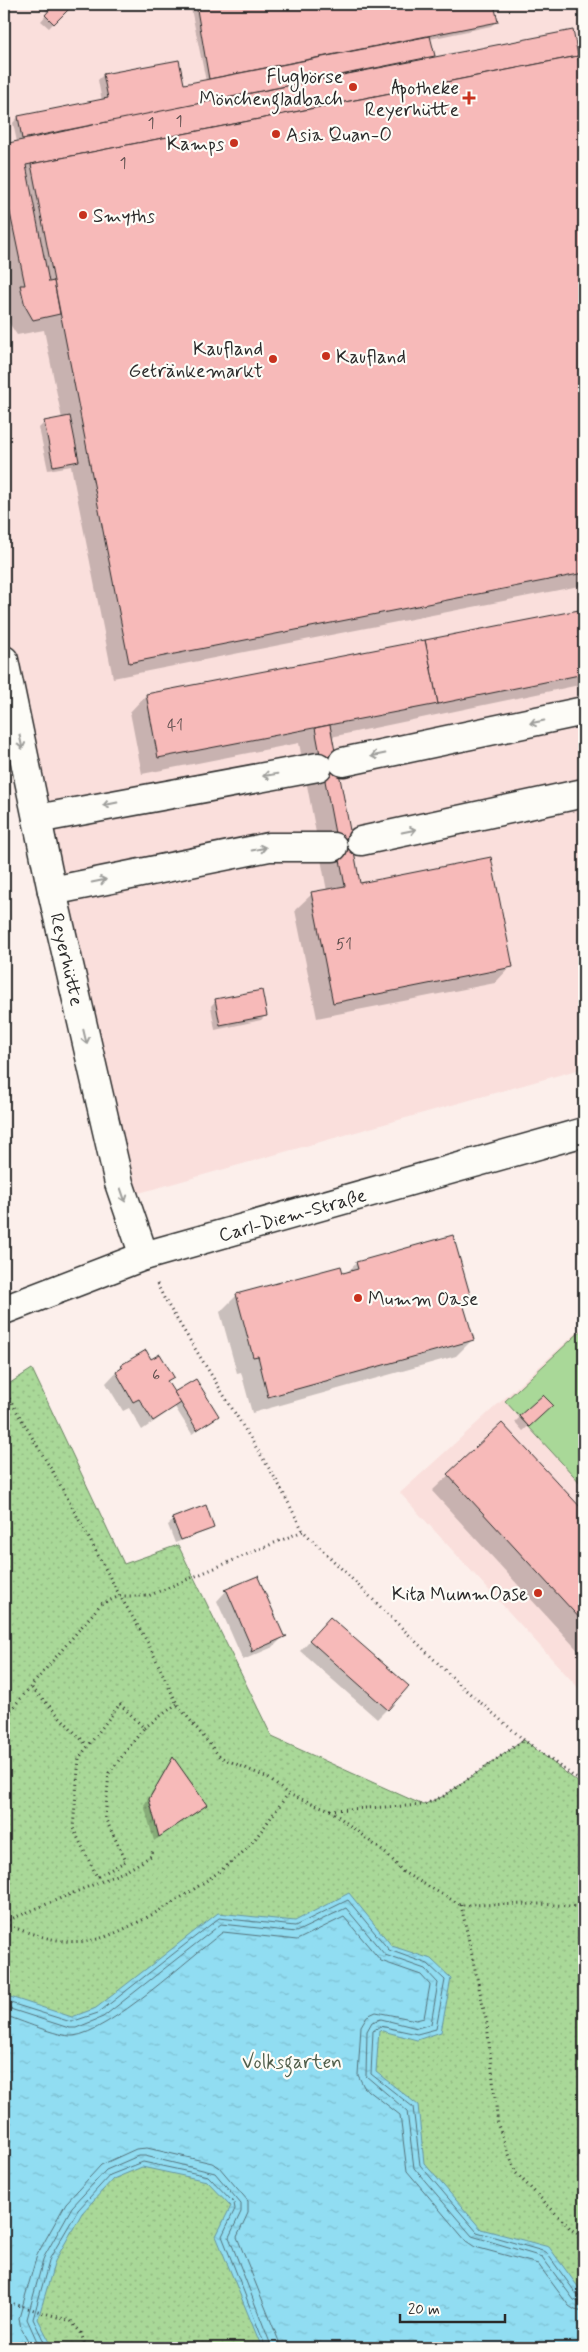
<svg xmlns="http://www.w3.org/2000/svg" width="588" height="2352" font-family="Mynerve,sans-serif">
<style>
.built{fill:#fadfdc}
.grass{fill:#a9d898;stroke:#6a8262}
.park{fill:url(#park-dots);stroke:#6a8262}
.water{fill:url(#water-ripples);stroke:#6896a2}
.shadow{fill:#0003}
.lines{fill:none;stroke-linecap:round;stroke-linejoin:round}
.shore{stroke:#54727b;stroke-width:1}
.building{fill:#f7bab9;stroke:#2b2b2b}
.minor-casing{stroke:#2b2b2b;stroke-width:31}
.path{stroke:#2b2b2b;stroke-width:3;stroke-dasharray:1 4;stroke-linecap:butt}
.minor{stroke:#fdfcf7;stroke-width:28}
.oneway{stroke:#9e9e9b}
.poi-dot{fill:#c8321e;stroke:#fdfcf7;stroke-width:2}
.labels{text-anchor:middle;stroke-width:4.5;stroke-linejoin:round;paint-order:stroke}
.number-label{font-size:16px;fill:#5e4f4e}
.poi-label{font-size:19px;fill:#2b2b2b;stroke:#fdfcf7;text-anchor:end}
.street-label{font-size:19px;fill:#2b2b2b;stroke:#fdfcf7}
.park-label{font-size:19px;fill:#515f4c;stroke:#fdfcf7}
</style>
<defs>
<pattern id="park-dots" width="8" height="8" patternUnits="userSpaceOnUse" patternTransform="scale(1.25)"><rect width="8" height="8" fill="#a9d898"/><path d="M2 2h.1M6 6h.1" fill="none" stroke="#92ba83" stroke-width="1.8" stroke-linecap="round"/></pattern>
<pattern id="water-ripples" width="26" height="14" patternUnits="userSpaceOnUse" patternTransform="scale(1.25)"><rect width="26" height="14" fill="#91ddf2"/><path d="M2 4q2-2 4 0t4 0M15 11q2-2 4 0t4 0" fill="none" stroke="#7dbed0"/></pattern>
</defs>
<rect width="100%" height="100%" fill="#fcefeb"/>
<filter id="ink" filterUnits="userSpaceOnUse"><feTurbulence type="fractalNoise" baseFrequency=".02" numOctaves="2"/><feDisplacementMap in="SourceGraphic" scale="10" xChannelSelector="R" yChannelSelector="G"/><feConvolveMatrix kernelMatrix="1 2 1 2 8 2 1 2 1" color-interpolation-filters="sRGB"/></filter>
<g filter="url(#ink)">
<g class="built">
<polygon points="4,4 584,4 584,1068 114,1200 4,684"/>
<polygon points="584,1326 584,1694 400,1493"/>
</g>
<polygon class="grass" points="584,1328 584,1487 505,1401"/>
<polygon class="park" points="32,1369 124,1564 178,1545 272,1737 423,1805 444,1796 524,1740 584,1787 584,2348 4,2348 4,1387"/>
<polygon class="water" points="349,1893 392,1946 431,1959 451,1978 441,2032 417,2040 379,2030 376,2072 418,2105 424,2163 481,2229 549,2247 584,2295 584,2348 262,2348 216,2236 231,2206 207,2181 142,2167 113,2179 82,2213 55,2261 38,2319 53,2348 4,2348 4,1995 72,2017 96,2008 218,1913 295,1921"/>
<g class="shadow">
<polygon points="40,4 69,4 71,5 49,28 41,21 48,13"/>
<polygon points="190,4 493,4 496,21 491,26 430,39 433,56 430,59 572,32 584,94 584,585 113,678 71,466 48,470 39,428 44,423 62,419 44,330 17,335 9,323 4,303 8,299 4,277 4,145 17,142 13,123 18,117 102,101 98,80 103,75 183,85 206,81"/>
<polygon points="584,610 584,684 331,737 359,884 511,966 495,983 317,1018 295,910 312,894 327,891 299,743 142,774 130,712 146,695"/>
<polygon points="216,1000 266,1015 261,1020 215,1030 211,1006"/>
<polygon points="357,1263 469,1297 462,1304 472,1340 456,1356 252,1413 241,1372 237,1373 220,1312 236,1296 340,1267 342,1275 346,1273"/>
<polygon points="151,1361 172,1377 167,1383 174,1395 218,1416 192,1434 175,1407 142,1430 129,1408 123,1411 106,1383 122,1366"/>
<polygon points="546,1410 523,1431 515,1422 520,1417"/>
<polygon points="502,1424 584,1513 584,1657 432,1491"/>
<polygon points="174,1520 213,1526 207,1531 175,1543 168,1525"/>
<polygon points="227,1590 283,1637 273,1647 243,1660 217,1601"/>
<polygon points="321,1628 387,1709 377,1719 300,1651"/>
<polygon points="173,1759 206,1805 154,1841 144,1805"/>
</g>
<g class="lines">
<g class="shore">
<polyline points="4,2001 71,2022 98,2013 219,1918 295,1926 348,1900 389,1950 428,1964 445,1980 436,2029 417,2034 380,2026 373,2031 371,2074 413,2107 420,2165 477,2232 546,2252 578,2296 584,2298"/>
<polyline points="4,2007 69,2028 76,2028 103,2017 221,1924 296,1932 346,1908 385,1955 425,1969 438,1983 431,2024 417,2028 381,2019 372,2022 367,2031 366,2076 407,2111 414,2168 472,2236 542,2257 574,2300 584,2304"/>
<path d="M4 2015C19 2020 59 2037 73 2036 109 2033 191 1956 223 1932L297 1940 344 1917 381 1961 421 1975 430 1985 424 2018 416 2020 376 2012 367 2016 361 2026 358 2075 364 2087 400 2115 407 2171 466 2241 475 2247 538 2264 569 2306 575 2310 584 2312"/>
<polyline points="32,2348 21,2328 19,2318 37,2255 66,2203 101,2165 136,2149 147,2148 212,2163 219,2167 248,2201 248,2213 237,2237 278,2339 280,2348"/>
<polyline points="40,2348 27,2319 44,2257 72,2207 106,2170 138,2156 145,2156 215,2173 241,2204 241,2212 229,2237 272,2348"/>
<polyline points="47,2348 33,2319 50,2258 78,2210 110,2175 143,2162 208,2176 234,2203 235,2209 222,2236 266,2348"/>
</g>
</g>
<g class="building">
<polygon points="55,4 73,5 54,24 45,15"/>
<polygon points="196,4 494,4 498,22 209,79"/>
<polygon points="573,30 578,56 26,165 49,282 54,281 60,314 33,320 25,306 20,285 25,285 4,184 4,144 111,121 109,106 176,93 179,107"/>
<polygon points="430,36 435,56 22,139 18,116 108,98 103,74 179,60 184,84"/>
<polygon points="578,56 584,87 584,573 129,663 31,164"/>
<polygon points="70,416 79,461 53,466 44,421"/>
<polygon points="584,609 584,674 438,704 425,640"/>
<polygon points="425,640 438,704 158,758 146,694"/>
<polygon points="330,725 360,883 491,857 513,967 333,1003 311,892 345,886 315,728"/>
<polygon points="262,990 267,1016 220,1025 215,999"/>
<polygon points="453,1235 471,1298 462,1300 474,1340 268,1397 258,1356 253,1357 236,1294 341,1266 343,1273 358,1269 356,1262"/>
<polygon points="146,1350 151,1359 160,1354 174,1377 167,1381 181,1403 153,1421 139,1399 133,1402 116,1372 123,1367 121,1365"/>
<polygon points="196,1379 219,1416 197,1430 174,1392"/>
<polygon points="543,1395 553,1405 529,1427 519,1416"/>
<polygon points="502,1423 584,1511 584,1623 447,1474"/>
<polygon points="206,1505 214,1528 181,1540 172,1518"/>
<polygon points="260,1575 258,1577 284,1636 287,1636 251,1652 252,1649 227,1591 224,1590"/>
<polygon points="330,1617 409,1686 388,1710 309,1640"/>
<polygon points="173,1757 207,1805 159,1837 149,1799"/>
</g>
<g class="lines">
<defs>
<g id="minor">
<path id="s1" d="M4 660 52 891 119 1183 144 1256"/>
<polyline points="343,762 584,711"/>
<polyline points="37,819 318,767"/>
<polyline points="361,841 584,793"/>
<polyline points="52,891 269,847 333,847"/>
<path id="s2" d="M4 1310 144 1256 584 1132"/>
</g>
</defs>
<use href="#minor" class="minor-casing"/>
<g class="path">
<polyline points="157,1284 165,1300 278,1483 303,1531 460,1685 524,1740 584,1784"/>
<polyline points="4,1390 57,1479 120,1596 148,1643 177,1704 220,1757 268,1778 288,1794 330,1810 390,1857 403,1872 461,1905 540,1904 584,1907"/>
<polyline points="32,1688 87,1745"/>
<polygon points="120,1704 144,1728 109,1773 105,1818 126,1861 97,1877 73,1828 79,1758"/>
<polyline points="4,1718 101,1604 120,1596 148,1596 303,1531"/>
<polyline points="144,1728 177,1704"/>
<polyline points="330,1810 423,1805 444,1796 524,1740"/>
<polyline points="461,1905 487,2024 498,2125 516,2173 572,2230 584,2238"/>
<polyline points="4,1922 128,1870 151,1856 153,1850"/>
<path d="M4 1924C32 1934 62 1946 93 1940 129 1934 225 1873 249 1846 263 1830 275 1811 288 1794"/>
<polyline points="4,2301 71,2321 81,2333 86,2348"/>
</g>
<use href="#minor" class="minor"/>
</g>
<defs><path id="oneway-shaft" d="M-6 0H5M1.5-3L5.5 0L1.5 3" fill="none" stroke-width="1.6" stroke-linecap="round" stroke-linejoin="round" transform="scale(1.25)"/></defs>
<g class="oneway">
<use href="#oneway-shaft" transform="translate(537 722) rotate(168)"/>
<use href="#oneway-shaft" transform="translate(21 742) rotate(78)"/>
<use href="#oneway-shaft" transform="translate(378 755) rotate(169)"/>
<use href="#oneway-shaft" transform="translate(270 775) rotate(170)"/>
<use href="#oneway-shaft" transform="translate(110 804) rotate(169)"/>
<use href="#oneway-shaft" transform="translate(409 831) rotate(-12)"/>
<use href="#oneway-shaft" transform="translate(259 849) rotate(-12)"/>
<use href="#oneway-shaft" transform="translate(99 881) rotate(-11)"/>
<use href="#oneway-shaft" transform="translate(85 1037) rotate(77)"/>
<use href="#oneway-shaft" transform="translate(123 1195) rotate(71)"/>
</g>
</g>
<g class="poi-dot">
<circle cx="353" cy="87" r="5"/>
<path d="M466.5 90.5h5v5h5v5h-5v5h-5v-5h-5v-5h5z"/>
<circle cx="276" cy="134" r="5"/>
<circle cx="234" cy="143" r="5"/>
<circle cx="83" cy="215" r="5"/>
<circle cx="326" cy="356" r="5"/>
<circle cx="273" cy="359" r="5"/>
<circle cx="358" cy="1298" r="5"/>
<circle cx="538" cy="1593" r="5"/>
</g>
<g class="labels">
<g class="number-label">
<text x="179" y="126">1</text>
<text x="151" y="128">1</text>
<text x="123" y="168">1</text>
<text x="175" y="730">41</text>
<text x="344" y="949">51</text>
<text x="156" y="1380">6</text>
</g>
<g class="poi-label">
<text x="343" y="83">Flugbörse<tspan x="343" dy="22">Mönchengladbach</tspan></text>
<text x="459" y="94">Apotheke<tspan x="459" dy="22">Reyerhütte</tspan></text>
<text x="286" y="141" text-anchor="start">Asia Quan-O</text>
<text x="224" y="150">Kamps</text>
<text x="93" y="222" text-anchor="start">Smyths</text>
<text x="263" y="355">Kaufland<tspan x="263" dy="22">Getränkemarkt</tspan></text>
<text x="336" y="363" text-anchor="start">Kaufland</text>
<text x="368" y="1305" text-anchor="start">Mumm Oase</text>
<text x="528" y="1600">Kita MummOase</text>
</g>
<g class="street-label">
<text dy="7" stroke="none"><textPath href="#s1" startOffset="306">Reyerhütte</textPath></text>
<text dy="7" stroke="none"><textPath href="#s2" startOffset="304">Carl-Diem-Straße</textPath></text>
</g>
<g class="park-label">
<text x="292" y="2068">Volksgarten</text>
</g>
</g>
<rect width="588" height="2352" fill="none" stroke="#fdfcf7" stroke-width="20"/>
<rect x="10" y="10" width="568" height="2332" fill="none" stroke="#2b2b2b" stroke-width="2" filter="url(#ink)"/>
<path d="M400 2314v8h105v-8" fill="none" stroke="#2b2b2b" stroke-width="2.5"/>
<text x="408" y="2314" font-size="15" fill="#2b2b2b" stroke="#fdfcf7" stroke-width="4" paint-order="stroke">20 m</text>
</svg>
